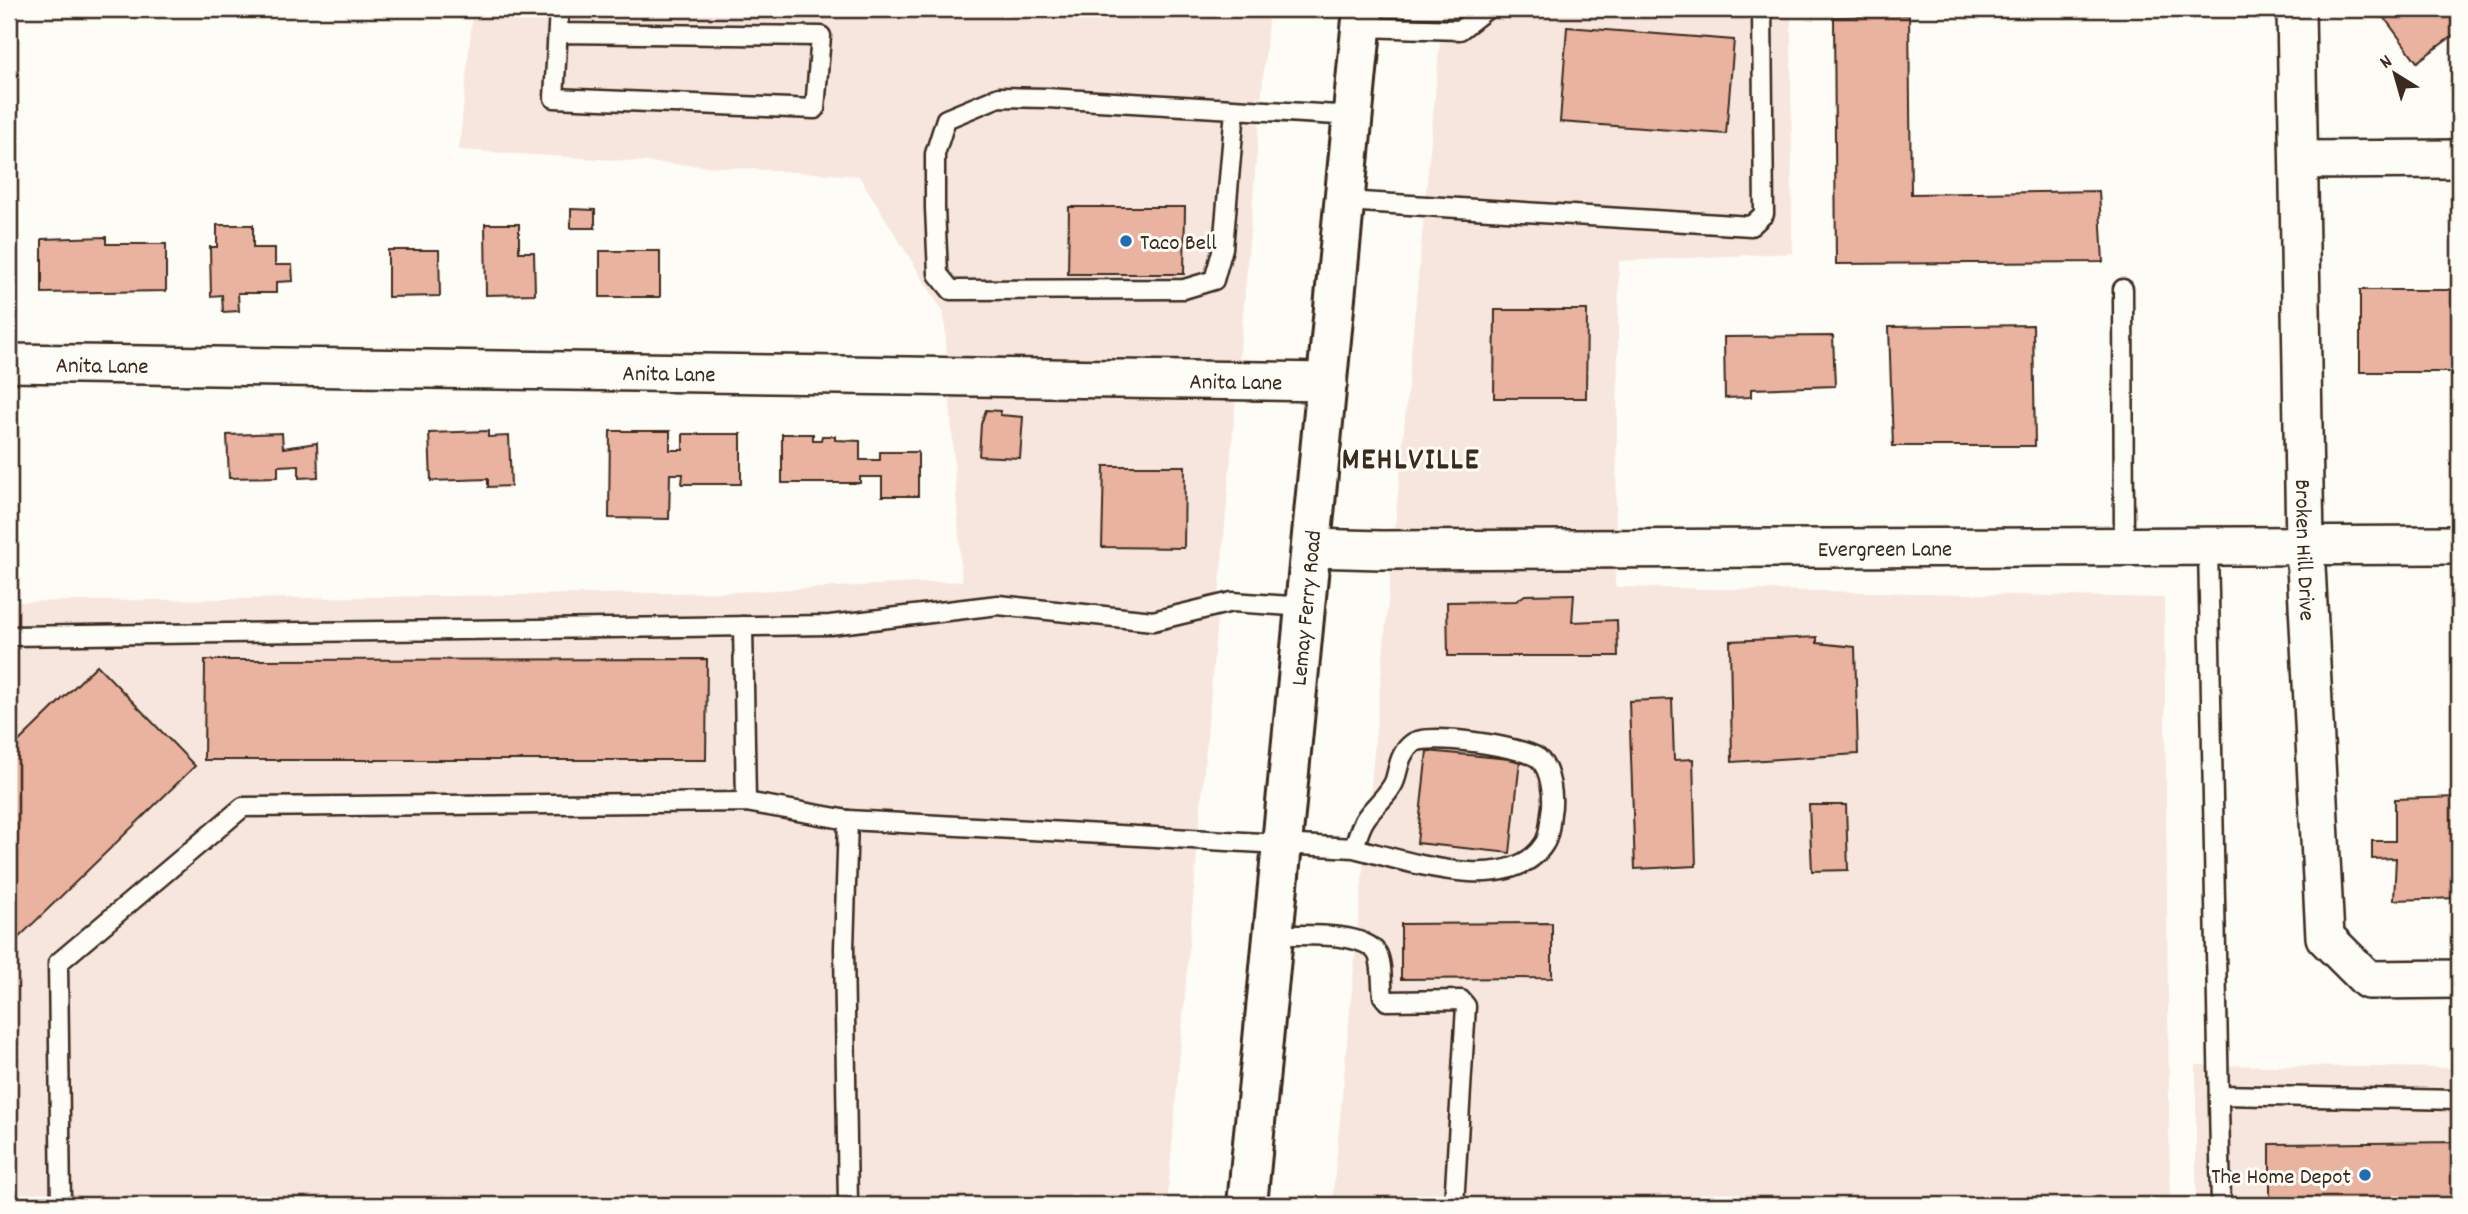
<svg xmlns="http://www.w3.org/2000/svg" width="2468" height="1214" font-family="Dekko,sans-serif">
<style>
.built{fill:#f7e6dd}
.building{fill:#eab3a0;stroke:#3b2a1e;stroke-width:2}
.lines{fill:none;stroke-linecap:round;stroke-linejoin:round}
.lane-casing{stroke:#3b2a1e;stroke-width:23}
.street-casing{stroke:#3b2a1e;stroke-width:42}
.secondary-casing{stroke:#3b2a1e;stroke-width:44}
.lane{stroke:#fdfcf7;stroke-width:18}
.street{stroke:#fdfcf7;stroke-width:37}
.secondary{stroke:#fdfcf7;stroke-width:38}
.poi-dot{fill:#1f6fb2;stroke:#fdfcf7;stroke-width:2.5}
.labels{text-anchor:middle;stroke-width:6;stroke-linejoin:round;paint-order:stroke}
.poi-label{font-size:23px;fill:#3b2a1e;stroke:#fdfcf7;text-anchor:start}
.street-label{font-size:23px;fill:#3b2a1e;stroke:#fdfcf7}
.district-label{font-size:30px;font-weight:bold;letter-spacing:2px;fill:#3b2a1e;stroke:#fdfcf7}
</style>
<rect width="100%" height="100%" fill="#fdfcf7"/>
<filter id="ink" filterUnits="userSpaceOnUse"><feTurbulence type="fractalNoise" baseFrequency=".0143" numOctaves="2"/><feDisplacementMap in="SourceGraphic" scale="14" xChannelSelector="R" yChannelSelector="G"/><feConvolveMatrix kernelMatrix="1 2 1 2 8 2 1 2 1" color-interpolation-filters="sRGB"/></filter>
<g filter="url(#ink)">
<g class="built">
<polygon points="473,9 1269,9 1167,1205 9,1205 9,602 733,592 962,581 944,313 859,176 459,150"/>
<polygon points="1443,9 1791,9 1792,253 1619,261 1615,587 2164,598 2170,1205 1332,1205"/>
<polygon points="2196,1065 2459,1068 2459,1205 2196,1205"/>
</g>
<g class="building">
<polygon points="2378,9 2459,9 2459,31 2417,62"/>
<polygon points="1909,15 1911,194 2099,191 2103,262 1836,264 1834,17"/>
<polygon points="1567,27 1734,40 1726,134 1560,122"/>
<polygon points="1069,207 1185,207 1184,274 1068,274"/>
<polygon points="571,209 595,210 595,228 571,228"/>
<polygon points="485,224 519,224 519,252 534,252 535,294 486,295"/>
<polygon points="217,225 253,225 253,248 275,248 275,265 292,265 293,281 276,282 276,293 238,293 239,311 223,312 222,295 211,296 210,247 217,247"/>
<polygon points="106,237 106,244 166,244 166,291 42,293 42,239"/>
<polygon points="388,250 439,250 440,296 388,297"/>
<rect x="600" y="251" width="60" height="46"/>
<rect x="2360" y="290" width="99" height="82"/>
<polygon points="1495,310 1587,310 1586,398 1494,398"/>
<polygon points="2033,325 2035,446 1893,446 1889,327"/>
<polygon points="1833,336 1835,386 1751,389 1751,397 1725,398 1724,337"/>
<polygon points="986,410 1000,411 1000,415 1023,417 1020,458 979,456 981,424"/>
<polygon points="488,431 488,437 509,436 511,486 488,487 488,479 431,481 429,433"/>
<polygon points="610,431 670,431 670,450 683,450 683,434 741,434 741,484 682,484 683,474 670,474 669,519 609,518"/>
<polygon points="282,433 283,448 317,443 318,477 299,478 299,465 278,466 278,477 229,478 227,435"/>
<polygon points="782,434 813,434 813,440 821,440 822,436 835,436 835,440 860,441 860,460 880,460 880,452 918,452 918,496 882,496 882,477 860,477 860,483 782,483"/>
<polygon points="1104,466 1185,466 1184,548 1102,547"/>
<polygon points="1574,594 1572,622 1617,620 1618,656 1448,656 1447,602 1516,601 1525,595"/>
<polygon points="1817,637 1817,643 1855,647 1858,754 1732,762 1730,641"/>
<polygon points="707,659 706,760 204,760 205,660"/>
<polygon points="97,665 195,766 10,946 9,751"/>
<polygon points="1672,699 1674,760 1693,759 1696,866 1635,869 1629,701"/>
<polygon points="1427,751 1520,760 1510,853 1417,843"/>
<polygon points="2459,797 2459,898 2394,900 2396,858 2372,859 2372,841 2395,841 2395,799"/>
<polygon points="1809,805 1846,805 1848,870 1812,871"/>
<polygon points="1552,923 1552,978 1401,979 1401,924"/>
<polygon points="2459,1142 2459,1205 2270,1205 2270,1144"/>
</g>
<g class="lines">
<defs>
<g id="lane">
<polyline points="1361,27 1460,30 1487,9"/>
<polyline points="558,33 821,36 815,109 554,98 559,9"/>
<polyline points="1235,110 1223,248 1214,280 1184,289 951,290 938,274 935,208 935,154 946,119 999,97 1047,98 1354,116"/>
<polyline points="1345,201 1751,226 1764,214 1762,9"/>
<polyline points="2123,289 2124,546"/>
<polyline points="2208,546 2221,1205"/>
<polyline points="743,626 746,802"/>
<polyline points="9,636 830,625 998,605 1153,621 1232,602 1305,607"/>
<path d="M1273 935C1298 936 1361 930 1377 953 1383 963 1381 984 1383 996L1387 1001 1461 1000 1466 1006 1454 1205"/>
<polyline points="2219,1095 2459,1100"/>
<path d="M61 1205 58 963 243 807 746 802 848 820 1354 848C1404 860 1510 898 1544 844 1549 837 1550 823 1551 813 1554 799 1551 768 1538 758 1523 747 1428 732 1413 743 1400 752 1399 766 1395 780 1390 794 1374 806 1366 818 1360 826 1357 838 1354 848"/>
<polyline points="848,1205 844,949 848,820"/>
</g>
<g id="street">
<path id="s1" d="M2296 9 2305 546 2325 937 2368 980 2459 979"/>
<polyline points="2299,160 2459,159"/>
<path id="s2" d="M9 363 1328 382"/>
<path id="s3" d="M1311 548 1381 550 2459 545"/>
</g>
<g id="secondary">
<path id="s4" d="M1247 1205 1363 9"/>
</g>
</defs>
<use href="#lane" class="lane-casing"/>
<use href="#street" class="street-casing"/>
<use href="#secondary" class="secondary-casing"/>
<use href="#lane" class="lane"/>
<use href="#street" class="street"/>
<use href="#secondary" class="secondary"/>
</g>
</g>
<g class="poi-dot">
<circle cx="1126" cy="241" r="7"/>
<circle cx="2365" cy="1175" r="7"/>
</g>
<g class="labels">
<g class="poi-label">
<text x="1140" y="249">Taco Bell</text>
<text x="2351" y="1183" text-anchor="end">The Home Depot</text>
</g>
<g class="street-label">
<text dy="8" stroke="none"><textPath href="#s2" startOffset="93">Anita Lane</textPath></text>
<text dy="8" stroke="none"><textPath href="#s2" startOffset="660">Anita Lane</textPath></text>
<text dy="8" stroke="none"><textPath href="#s2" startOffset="1227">Anita Lane</textPath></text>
<text dy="8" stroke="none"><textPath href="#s3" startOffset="574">Evergreen Lane</textPath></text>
<text dy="8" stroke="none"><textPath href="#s1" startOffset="541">Broken Hill Drive</textPath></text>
<text dy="8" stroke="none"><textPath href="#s4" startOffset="600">Lemay Ferry Road</textPath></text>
</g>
<g class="district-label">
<text x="1411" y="468">MEHLVILLE</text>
</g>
</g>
<rect width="2468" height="1214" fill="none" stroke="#fdfcf7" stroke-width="35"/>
<rect x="18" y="18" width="2433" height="1179" fill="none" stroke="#3b2a1e" stroke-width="2.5" filter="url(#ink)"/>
<g transform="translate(2395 74) rotate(323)" stroke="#fdfcf7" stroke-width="5" paint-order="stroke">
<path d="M0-5L12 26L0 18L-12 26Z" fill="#3b2a1e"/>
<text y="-10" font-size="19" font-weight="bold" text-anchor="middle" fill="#3b2a1e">N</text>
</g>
</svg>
